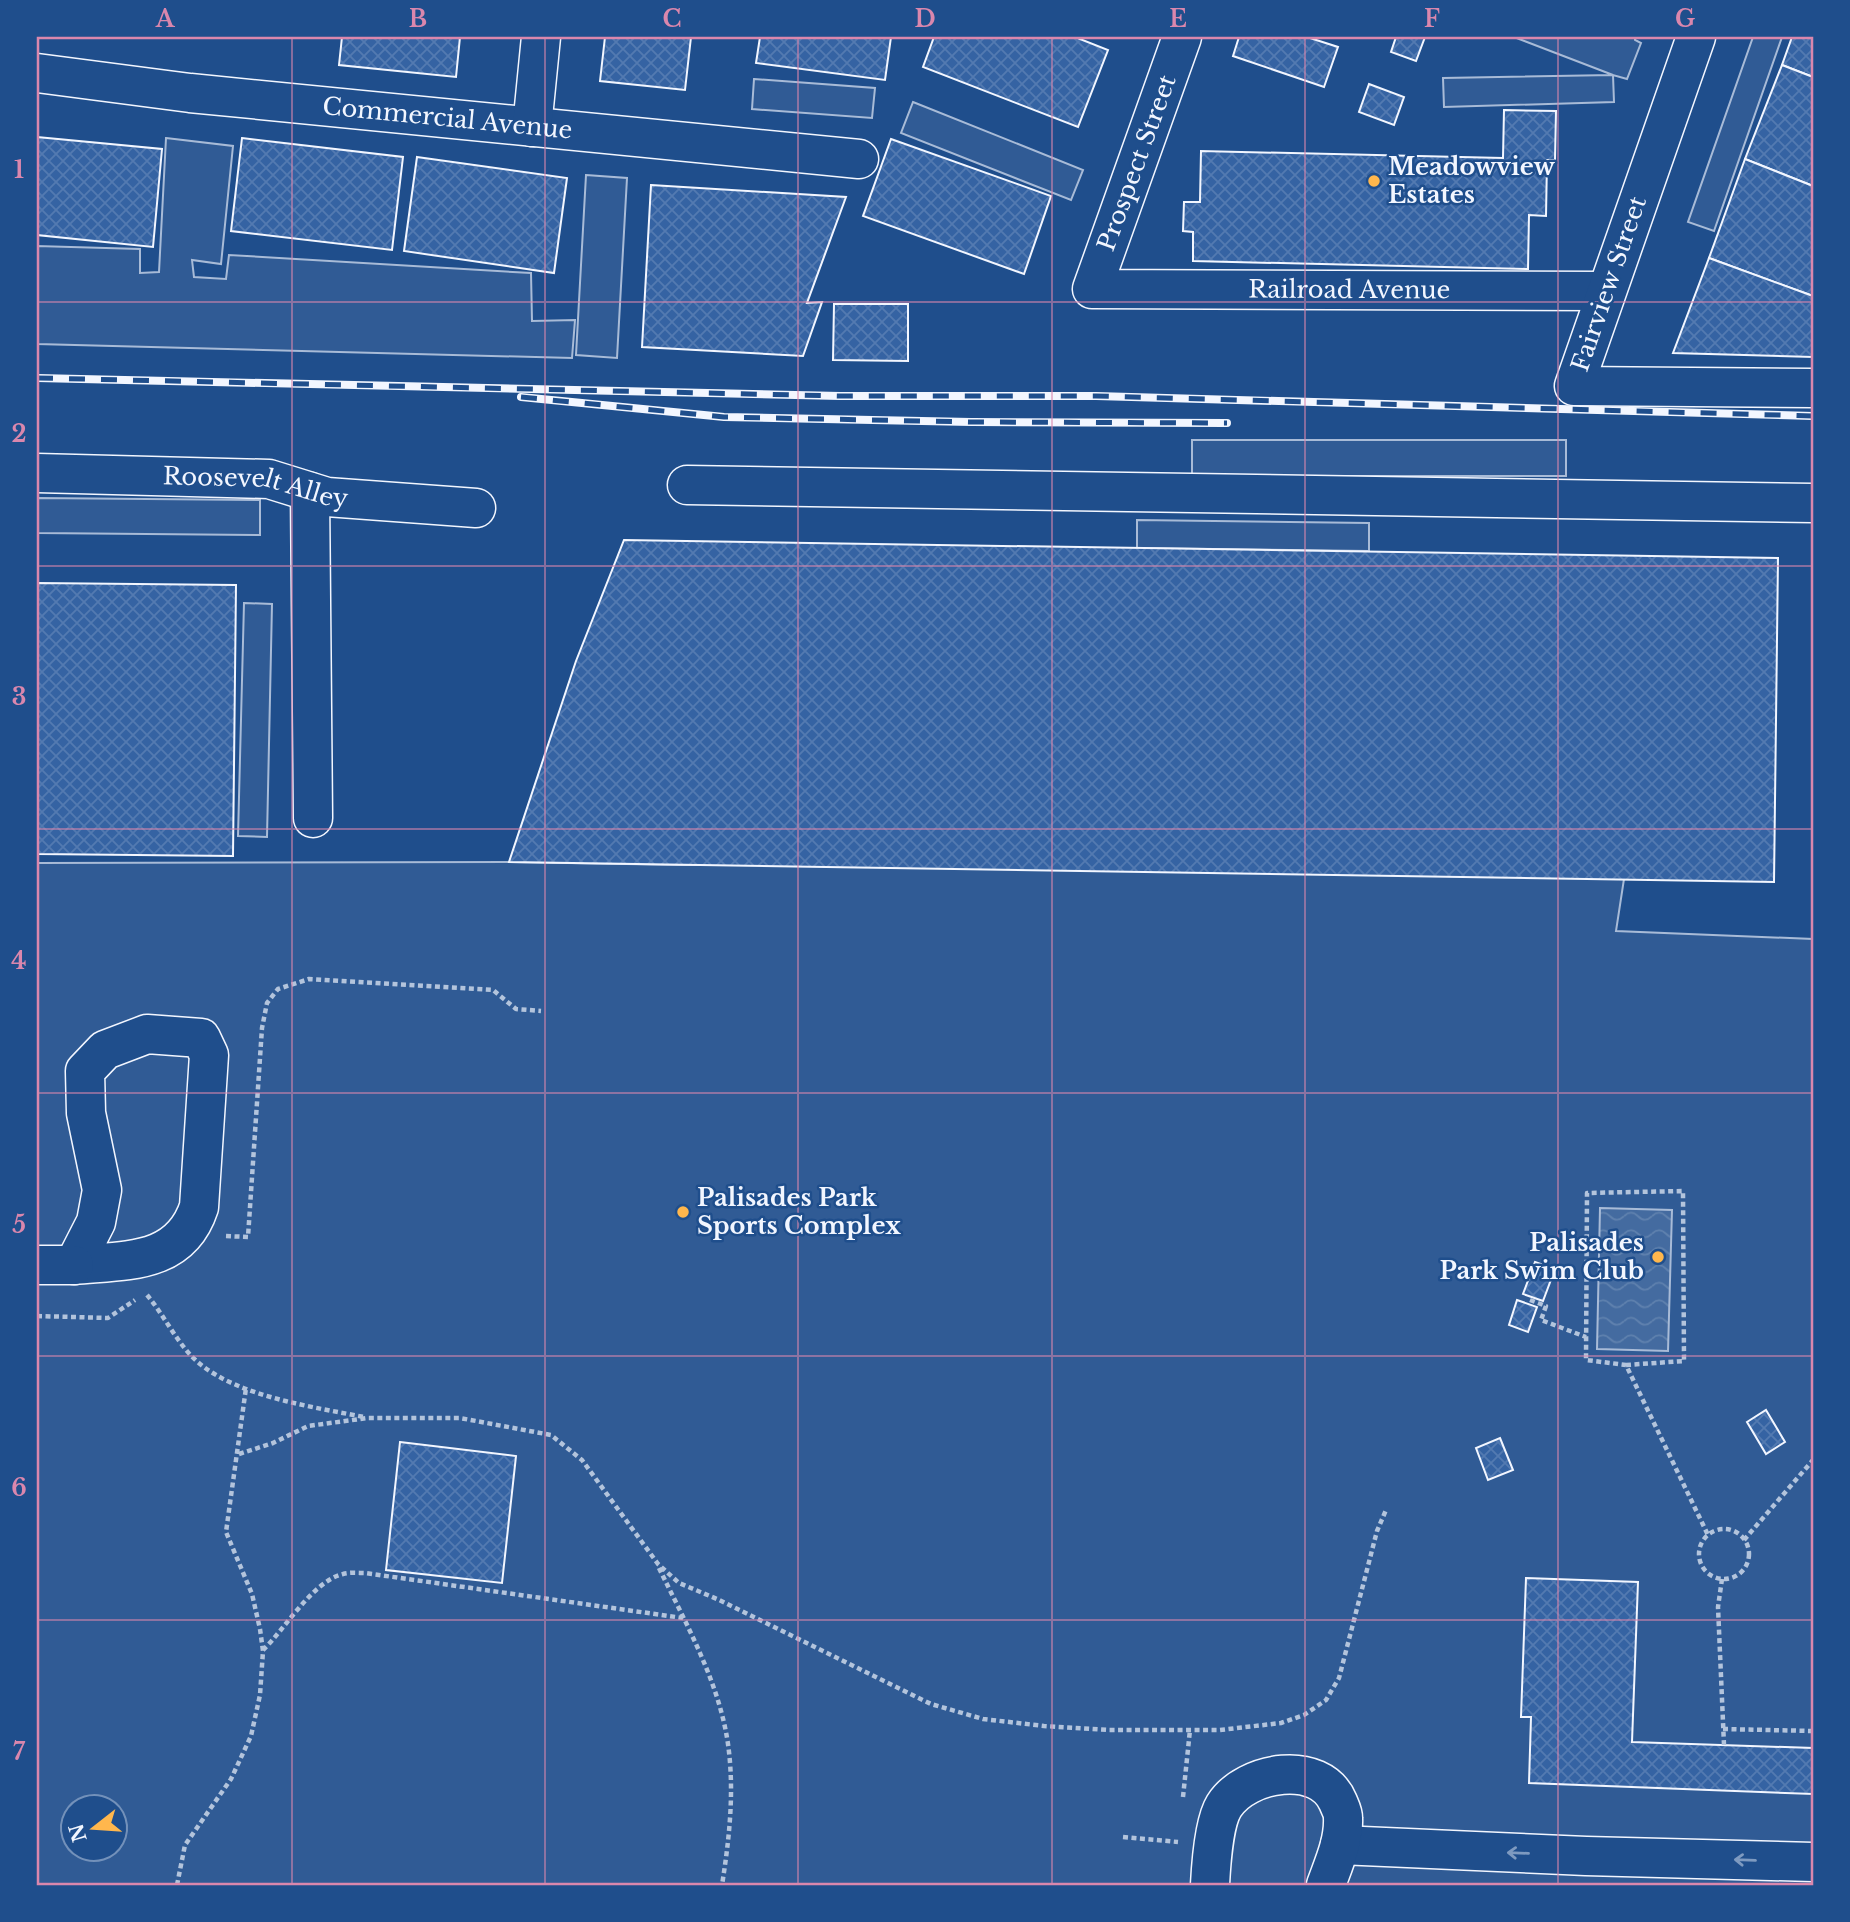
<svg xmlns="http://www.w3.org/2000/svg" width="1850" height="1922" font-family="'Libre Baskerville',serif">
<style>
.built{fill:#305b95;stroke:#a8bbd7;stroke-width:2;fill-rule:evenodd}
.water{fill:url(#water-waves);stroke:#a8bbd7;stroke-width:2}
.building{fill:url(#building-cross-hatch);stroke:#f2f6ff;stroke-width:2}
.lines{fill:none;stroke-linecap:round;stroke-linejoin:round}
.minor-casing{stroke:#f2f6ff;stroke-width:41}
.path{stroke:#b3c4dc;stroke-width:4.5;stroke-dasharray:5 3.5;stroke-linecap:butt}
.minor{stroke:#1f4e8c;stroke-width:38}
.rail-casing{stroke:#f2f6ff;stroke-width:8}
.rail{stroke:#1f4e8c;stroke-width:5;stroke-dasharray:16;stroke-linecap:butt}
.oneway{stroke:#7e9ac0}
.grid{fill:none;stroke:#da87ad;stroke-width:2;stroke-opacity:0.55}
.poi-dot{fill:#ffb74d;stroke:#1f4e8c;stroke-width:2.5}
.labels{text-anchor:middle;stroke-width:5;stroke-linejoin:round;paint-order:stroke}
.street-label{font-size:24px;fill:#f2f6ff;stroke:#1f4e8c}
.poi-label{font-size:24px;font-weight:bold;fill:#f2f6ff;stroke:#1f4e8c;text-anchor:start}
.neatline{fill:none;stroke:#da87ad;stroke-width:2.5}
.grid-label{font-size:23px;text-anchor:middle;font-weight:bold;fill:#da87ad}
</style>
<defs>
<pattern id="water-waves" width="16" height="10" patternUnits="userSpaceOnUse" patternTransform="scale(1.75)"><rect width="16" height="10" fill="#446ba0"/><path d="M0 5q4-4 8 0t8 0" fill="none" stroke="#5f81ae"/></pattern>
<pattern id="building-cross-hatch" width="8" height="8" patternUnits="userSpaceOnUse" patternTransform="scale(1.75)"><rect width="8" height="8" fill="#3563a3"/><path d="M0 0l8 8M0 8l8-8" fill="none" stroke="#537ab1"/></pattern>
</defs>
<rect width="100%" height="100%" fill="#1f4e8c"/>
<g class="built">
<polygon points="1514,37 1635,37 1635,40 1641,43 1627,79 1613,75 1614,102 1444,107 1443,78 1613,75"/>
<polygon points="1753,37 1782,37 1714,231 1688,222"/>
<polygon points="754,79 875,88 872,118 752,109"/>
<polygon points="913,102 1083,170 1071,200 901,133"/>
<polygon points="166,138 233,146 221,264 192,260 194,277 226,279 229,255 531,273 532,321 575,320 572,358 37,344 37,246 140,249 140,273 159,272"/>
<polygon points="586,175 627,178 617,358 576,355"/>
<rect x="1192" y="440" width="374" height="36"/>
<polygon points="37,498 260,500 260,535 37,533"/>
<polygon points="1137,520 1369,523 1369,551 1137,548"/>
<polygon points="244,603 272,604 267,837 238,836"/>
<path d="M509 862 684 865 1626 866 1616 931 1813 939V1885H37V863ZM74 1806H116V1848H74Z"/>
</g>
<polygon class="water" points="1600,1208 1672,1210 1668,1351 1597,1349"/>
<g class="building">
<polygon points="342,37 460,37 456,77 339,65"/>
<polygon points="605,37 691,37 685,90 600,81"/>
<polygon points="760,37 891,37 885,80 756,63"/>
<polygon points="934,37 1075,37 1108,50 1078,127 923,67"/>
<polygon points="1239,37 1307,37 1338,47 1324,87 1233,56"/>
<polygon points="1396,37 1425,37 1416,61 1391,52"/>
<polygon points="1792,37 1813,37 1813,77 1782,65"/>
<polygon points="1782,65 1813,77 1813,186 1745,159"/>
<polygon points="1369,84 1404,97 1394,125 1359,112"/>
<polygon points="1504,110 1556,111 1555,160 1547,160 1546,216 1529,215 1528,269 1193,261 1193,232 1183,231 1184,202 1200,202 1201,151 1503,158"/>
<polygon points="37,137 162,149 153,247 37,235"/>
<polygon points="242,138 403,157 392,250 231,231"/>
<polygon points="891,139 1051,196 1024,274 863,216"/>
<polygon points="417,157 567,178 554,273 404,251"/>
<polygon points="1745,159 1813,186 1813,296 1709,258"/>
<polygon points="651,185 846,197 807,303 822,302 803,356 642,347"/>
<polygon points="1709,258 1813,296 1813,357 1673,353"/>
<polygon points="834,304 908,304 908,361 833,360"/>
<polygon points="624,540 1778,558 1774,882 509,862 576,661"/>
<polygon points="37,583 236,585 233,856 37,854"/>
<polygon points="1535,1262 1555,1269 1543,1301 1523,1294"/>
<polygon points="1517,1300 1537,1307 1528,1332 1509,1325"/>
<polygon points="1766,1410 1785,1442 1766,1454 1747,1422"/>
<polygon points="1500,1438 1513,1470 1488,1480 1476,1448"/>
<polygon points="400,1442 516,1456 502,1583 386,1570"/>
<polygon points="1526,1578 1638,1582 1632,1742 1813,1748 1813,1794 1529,1783 1531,1717 1521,1717"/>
</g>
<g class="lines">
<defs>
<g id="minor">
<path id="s1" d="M1182 37 1092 289 1606 291"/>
<polyline points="1696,37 1574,386 1813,388"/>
<path id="s2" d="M37 73 190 93 859 159"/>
<polyline points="532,127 541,37"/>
<path id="s3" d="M37 473 269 479 327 497 476 508"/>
<polyline points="687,485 1813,503"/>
<polyline points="310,492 313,818"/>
<path d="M147 1034 201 1038 209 1055 199 1207C180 1265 126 1260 74 1265L96 1222 102 1190 86 1113 85 1071 105 1050Z"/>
<polyline points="37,1265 74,1265"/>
<polyline points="1340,1845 1586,1856 1813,1862"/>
<path d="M1210 1885C1211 1865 1214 1822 1224 1806 1246 1771 1320 1759 1338 1802 1340 1807 1343 1812 1343 1818 1344 1841 1334 1863 1326 1885"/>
</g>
</defs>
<use href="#minor" class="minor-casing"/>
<g class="path">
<polyline points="226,1236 248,1237 262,1028 267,1003 278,989 309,979 493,990 516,1009 541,1011"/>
<path d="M147 1295C165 1316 178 1346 200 1364 241 1397 313 1407 364 1417"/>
<polyline points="1530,1300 1546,1306 1541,1320 1586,1337"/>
<polyline points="37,1316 108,1318 135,1300"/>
<polyline points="1626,1365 1684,1361 1683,1191 1587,1193 1586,1360 1626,1365 1708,1535"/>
<polyline points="239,1454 273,1443 308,1426 368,1418 460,1418 551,1435 582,1460 658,1564 679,1583 717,1599 931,1704 983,1719 1044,1726 1109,1730 1220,1730 1281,1723 1304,1715 1326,1700 1339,1678 1377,1531 1386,1510"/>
<circle cx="1724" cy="1554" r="25"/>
<polyline points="1744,1540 1813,1460"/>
<path d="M659 1568C687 1626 722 1687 729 1752 734 1796 729 1841 722 1885"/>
<polyline points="1722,1579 1718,1607 1724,1745"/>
<path d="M263 1650C285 1629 313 1581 343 1574 350 1572 358 1573 365 1573L683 1618"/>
<polyline points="1723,1729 1813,1731"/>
<polyline points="1183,1797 1190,1730"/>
<polyline points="1123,1837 1178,1842"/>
<polyline points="177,1885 185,1845 231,1779 251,1736 260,1695 263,1651 260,1629 252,1594 226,1532 246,1388"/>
</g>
<use href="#minor" class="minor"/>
<defs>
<g id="rail">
<polyline points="37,378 840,396 1096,396 1813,416"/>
<polyline points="521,397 724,417 971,422 1227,423"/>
</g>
</defs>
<use href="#rail" class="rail-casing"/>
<use href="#rail" class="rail"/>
</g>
<defs><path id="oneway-shaft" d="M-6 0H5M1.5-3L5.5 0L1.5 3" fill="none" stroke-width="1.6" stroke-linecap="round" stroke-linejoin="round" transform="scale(1.75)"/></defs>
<g class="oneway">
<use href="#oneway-shaft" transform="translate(1518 1853) rotate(-178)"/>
<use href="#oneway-shaft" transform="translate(1745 1860) rotate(-178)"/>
</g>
<path class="grid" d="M292 37V1885M545 37V1885M798 37V1885M1052 37V1885M1305 37V1885M1558 37V1885M37 302H1813M37 566H1813M37 829H1813M37 1093H1813M37 1356H1813M37 1620H1813"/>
<g class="poi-dot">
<circle cx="1374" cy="181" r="7"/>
<circle cx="683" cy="1212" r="7"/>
<circle cx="1658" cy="1257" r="7"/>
</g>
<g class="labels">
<g class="street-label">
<text dy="8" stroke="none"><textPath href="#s2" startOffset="413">Commercial Avenue</textPath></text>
<text transform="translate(1137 163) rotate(-70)" y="8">Prospect Street</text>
<text transform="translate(1609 284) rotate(-71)" y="8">Fairview Street</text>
<text dy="8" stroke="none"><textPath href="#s1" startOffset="525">Railroad Avenue</textPath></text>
<text dy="8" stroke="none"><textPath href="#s3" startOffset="220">Roosevelt Alley</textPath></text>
</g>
<g class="poi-label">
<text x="1388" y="175">Meadowview<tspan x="1388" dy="28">Estates</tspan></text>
<text x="697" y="1206">Palisades Park<tspan x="697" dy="28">Sports Complex</tspan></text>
<text x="1644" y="1251" text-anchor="end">Palisades<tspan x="1644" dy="28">Park Swim Club</tspan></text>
</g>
</g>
<rect width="1850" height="1922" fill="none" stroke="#1f4e8c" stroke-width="77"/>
<g transform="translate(94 1828) rotate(253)"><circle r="33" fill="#1f4e8c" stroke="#7391ba" stroke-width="2"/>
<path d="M0-5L12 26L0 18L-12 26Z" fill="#ffb74d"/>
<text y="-10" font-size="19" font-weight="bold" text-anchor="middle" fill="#f2f6ff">N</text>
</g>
<rect x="38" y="38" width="1774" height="1846" class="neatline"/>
<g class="grid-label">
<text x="165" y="27">A</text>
<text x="418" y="27">B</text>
<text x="672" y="27">C</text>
<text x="925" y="27">D</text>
<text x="1178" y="27">E</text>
<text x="1432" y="27">F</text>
<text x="1685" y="27">G</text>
<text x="19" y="178">1</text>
<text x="19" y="442">2</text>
<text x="19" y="705">3</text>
<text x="19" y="969">4</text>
<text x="19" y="1233">5</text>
<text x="19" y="1496">6</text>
<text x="19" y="1760">7</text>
</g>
</svg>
